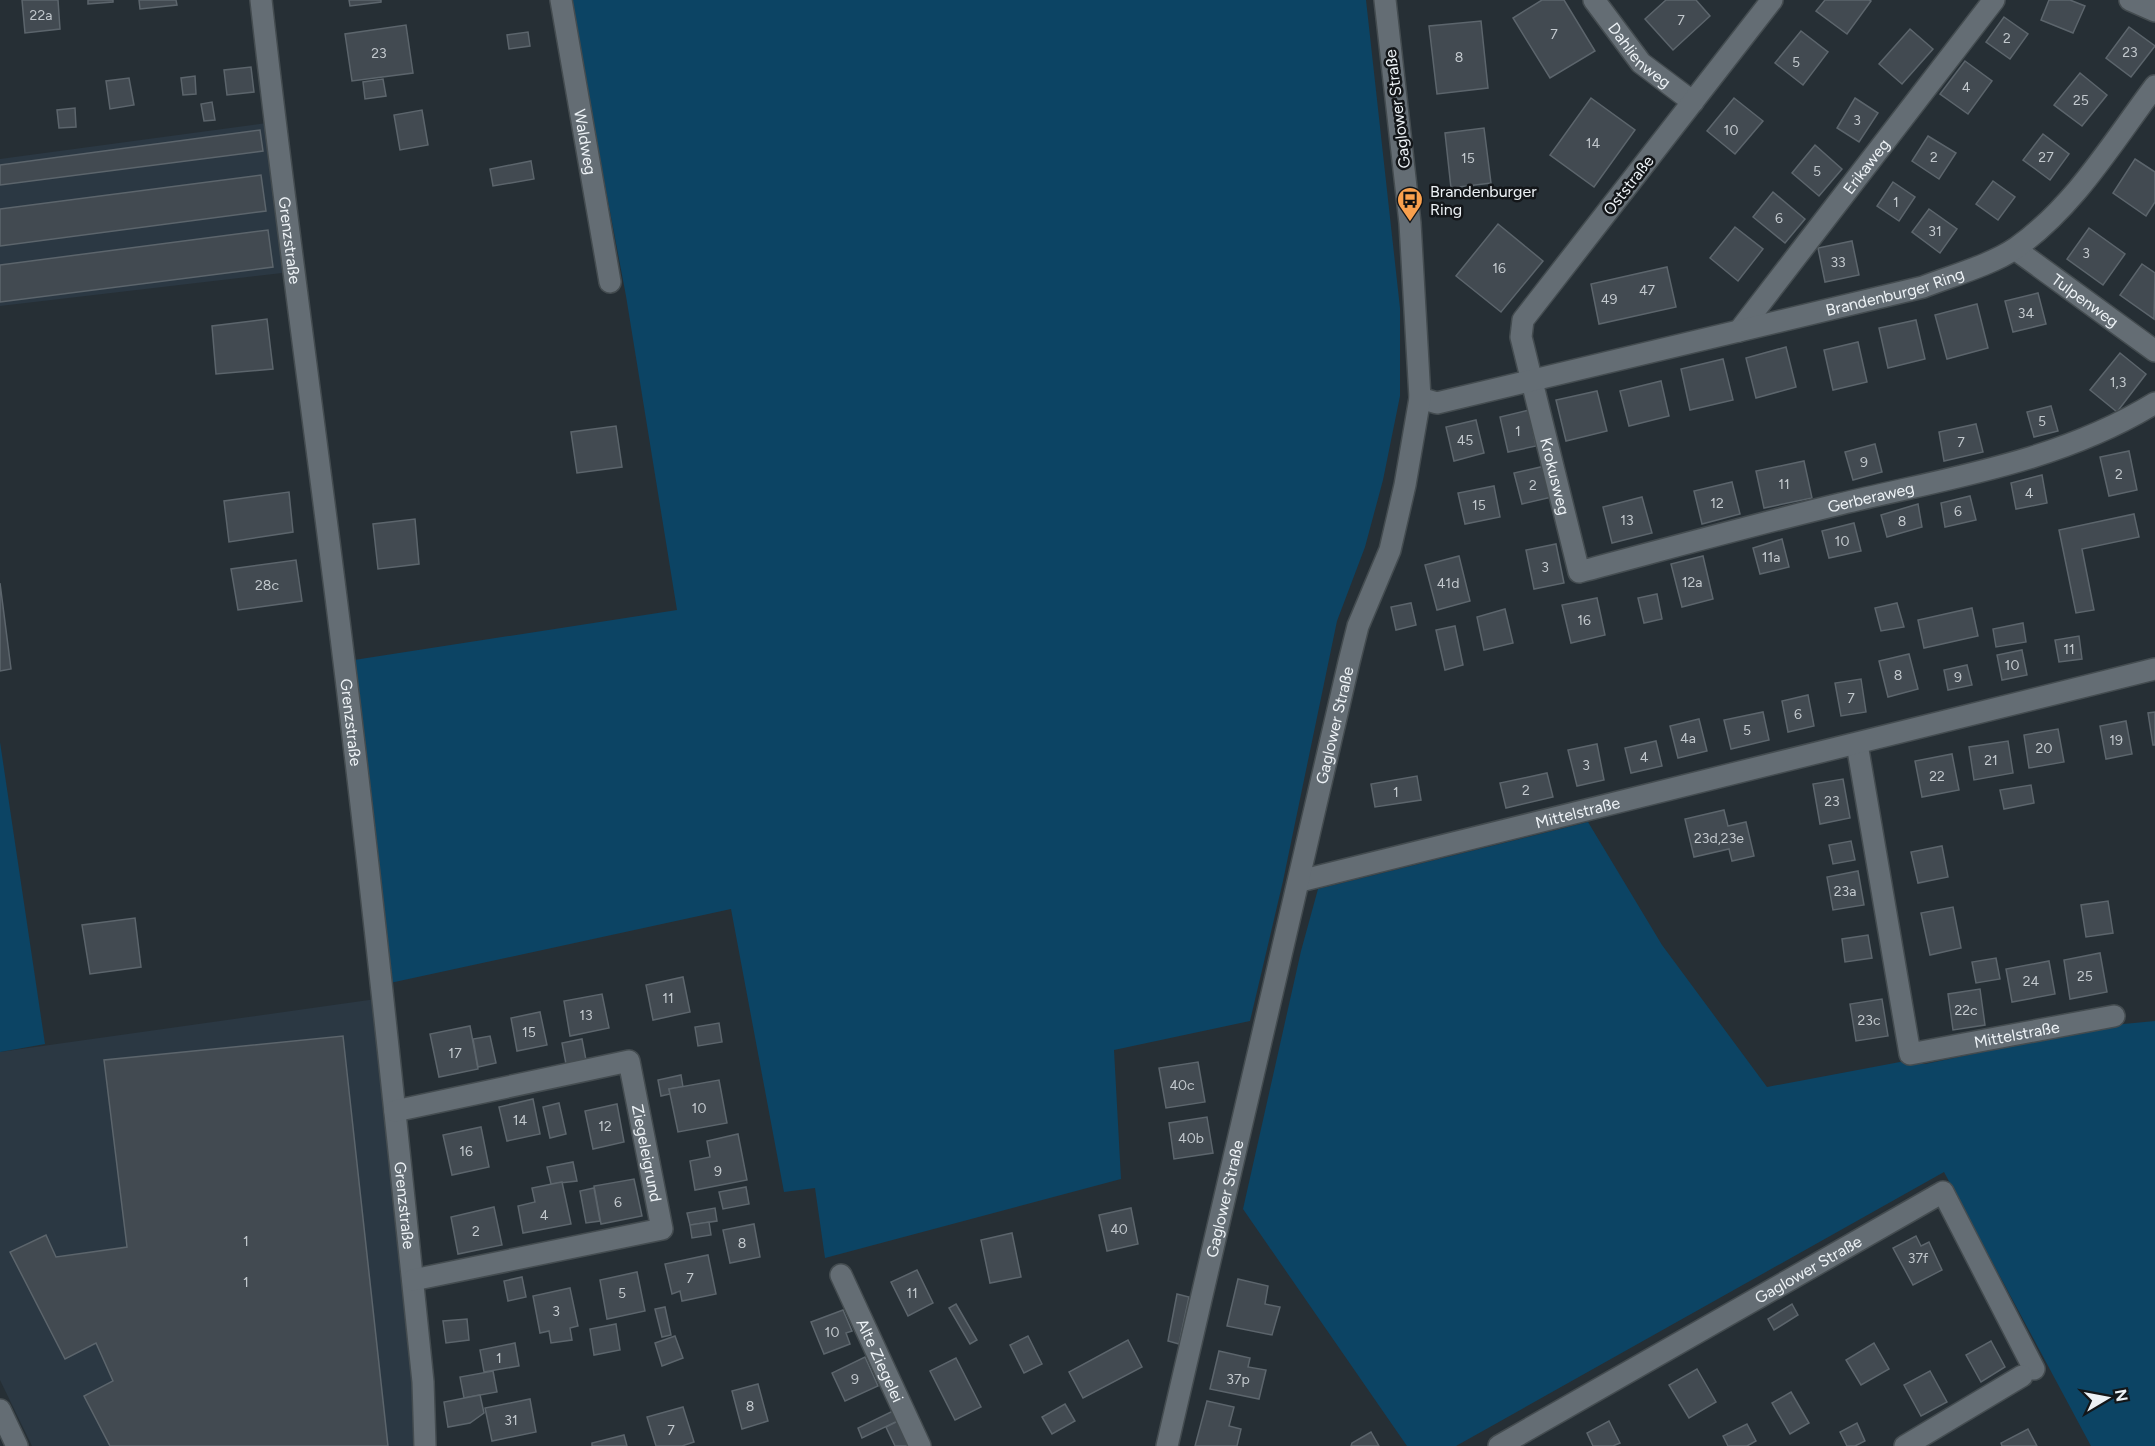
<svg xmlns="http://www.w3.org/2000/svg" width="2155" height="1446" font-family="Figtree,sans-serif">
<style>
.built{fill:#2b3843}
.green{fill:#0c4464}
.building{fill:#424a51;stroke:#5c656c;stroke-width:1.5}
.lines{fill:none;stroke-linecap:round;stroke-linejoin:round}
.minor-casing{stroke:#444c50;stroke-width:24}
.minor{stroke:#646d74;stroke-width:21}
.labels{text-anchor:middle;stroke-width:5;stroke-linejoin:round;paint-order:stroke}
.number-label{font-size:14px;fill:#c2c8cd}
.street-label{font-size:16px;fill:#edf2f6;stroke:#131619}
.poi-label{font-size:16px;fill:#edf2f6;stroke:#131619;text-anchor:start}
</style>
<rect width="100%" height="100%" fill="#262f35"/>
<g class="built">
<polygon points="267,123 282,273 0,306 0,159"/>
<polygon points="376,999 419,1446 32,1446 0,1380 0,1052"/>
</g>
<g class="green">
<polygon points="570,0 1366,0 1400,308 1400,396 1383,480 1365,547 1337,621 1283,881 1250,1021 1114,1050 1121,1179 825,1258 815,1188 784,1192 731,909 390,983 354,660 677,610 626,296"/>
<polygon points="0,742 45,1044 0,1052"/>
<polygon points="1588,822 1662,945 1767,1087 1900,1062 1925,1064 2113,1025 2155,1021 2155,1446 2091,1446 1944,1172 1456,1446 1407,1446 1243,1209 1301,951 1318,889"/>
</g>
<g class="building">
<polygon points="22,0 58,0 60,29 25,33"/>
<polygon points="88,0 113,0 113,2 88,4"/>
<polygon points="139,0 176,0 177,5 140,9"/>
<polygon points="349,0 381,0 381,2 350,6"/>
<polygon points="1542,0 1564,0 1595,51 1550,78 1513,18"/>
<polygon points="1666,0 1696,0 1710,16 1673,50 1645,19"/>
<polygon points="1825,0 1869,0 1871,1 1847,34 1816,11"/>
<polygon points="2049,0 2070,0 2085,6 2073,33 2041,20"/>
<polygon points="2004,17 2028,34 2010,59 1986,42"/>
<polygon points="1481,21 1488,88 1437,94 1429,26"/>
<polygon points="406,25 413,73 352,81 345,34"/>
<polygon points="2129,27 2155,46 2131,77 2106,58"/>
<polygon points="1910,29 1933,49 1902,84 1879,64"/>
<polygon points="1801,31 1828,52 1803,85 1775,63"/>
<polygon points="528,32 530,46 509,49 507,35"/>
<polygon points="1965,61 1992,81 1968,114 1940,94"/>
<polygon points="251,67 254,92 227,95 224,70"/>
<polygon points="2080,73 2107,95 2082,126 2054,105"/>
<polygon points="195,76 196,94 183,95 181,78"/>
<polygon points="129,78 134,105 110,109 106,81"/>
<polygon points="383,79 386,96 365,99 363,82"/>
<polygon points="1591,98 1635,130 1594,187 1550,155"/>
<polygon points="1734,98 1763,121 1735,154 1707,131"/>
<polygon points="1855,98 1878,113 1859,142 1837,128"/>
<polygon points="212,102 215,120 204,121 201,104"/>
<polygon points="75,108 76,127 59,128 57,110"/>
<polygon points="422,110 428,145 400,150 394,115"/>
<polygon points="1484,128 1491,183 1451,188 1445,133"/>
<polygon points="260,130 263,151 0,185 0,165"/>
<polygon points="2043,134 2069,154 2050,180 2023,160"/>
<polygon points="1928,136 1956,153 1939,179 1912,161"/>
<polygon points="1815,145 1842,169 1819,196 1792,173"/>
<polygon points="2135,159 2155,172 2155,202 2146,216 2113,193"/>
<polygon points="531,161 534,179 493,186 490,169"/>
<polygon points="261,175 266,211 0,246 0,209"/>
<polygon points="1993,181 2015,197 1998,220 1976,204"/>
<polygon points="1893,182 1915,197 1899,221 1877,206"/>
<polygon points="1773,192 1805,219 1785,243 1753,217"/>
<polygon points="1929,209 1957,229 1940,253 1912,232"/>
<polygon points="1498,224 1543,261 1501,312 1456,276"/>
<polygon points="1735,227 1763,249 1738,281 1710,258"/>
<polygon points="2089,228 2125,254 2103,285 2067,259"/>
<polygon points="268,230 273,267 0,302 0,265"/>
<polygon points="1852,241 1859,275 1825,282 1818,248"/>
<polygon points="2142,264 2155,273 2154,319 2120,295"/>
<polygon points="1667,267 1676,307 1599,324 1591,284"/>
<polygon points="2038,293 2046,324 2013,332 2005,301"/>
<polygon points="1977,304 1988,348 1947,359 1935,315"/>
<polygon points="267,319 273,369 216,374 212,326"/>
<polygon points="1916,320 1925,359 1888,368 1879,328"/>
<polygon points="1858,342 1867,382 1833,390 1824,350"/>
<polygon points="1786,347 1796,387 1756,398 1746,358"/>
<polygon points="2120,353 2146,374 2117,412 2090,390"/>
<polygon points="1723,359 1733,400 1690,410 1681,369"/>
<polygon points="1661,381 1669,416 1629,426 1620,391"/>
<polygon points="1597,391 1607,431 1566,441 1556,400"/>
<polygon points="2051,406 2058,431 2034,437 2027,412"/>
<polygon points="1529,410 1536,446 1508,452 1500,417"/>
<polygon points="1476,420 1484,453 1454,461 1446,427"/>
<polygon points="1976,424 1983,452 1944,461 1939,432"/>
<polygon points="616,426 622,467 577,473 571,432"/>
<polygon points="1875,444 1882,472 1853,480 1845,452"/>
<polygon points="2129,451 2137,490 2109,496 2100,457"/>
<polygon points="1804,461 1812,498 1764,508 1756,471"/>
<polygon points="1545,466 1552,497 1522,504 1514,473"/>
<polygon points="2042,475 2047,503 2016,509 2011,483"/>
<polygon points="1732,482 1740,514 1702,524 1694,491"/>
<polygon points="1494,486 1500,517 1465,524 1458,493"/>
<polygon points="289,492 293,532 229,542 224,501"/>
<polygon points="1970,496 1976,520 1945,527 1941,503"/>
<polygon points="1642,497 1652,533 1612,543 1603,507"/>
<polygon points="1918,504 1922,527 1887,537 1881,515"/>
<polygon points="2134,514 2139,537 2082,549 2094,610 2076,613 2059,530"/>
<polygon points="415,519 419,564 378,569 373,524"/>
<polygon points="1854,523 1861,551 1829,558 1822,531"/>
<polygon points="1782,539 1789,567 1760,574 1753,548"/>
<polygon points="1556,544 1564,583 1534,589 1526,550"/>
<polygon points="1459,556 1470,601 1437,610 1425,565"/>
<polygon points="1703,556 1713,599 1682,607 1671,564"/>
<polygon points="296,560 302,601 238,610 231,569"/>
<polygon points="0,583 11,669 0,671"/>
<polygon points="1657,594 1662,619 1644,623 1638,598"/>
<polygon points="1597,598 1605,635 1571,643 1562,605"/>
<polygon points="1411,603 1416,625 1396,630 1391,607"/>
<polygon points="1897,603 1904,627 1881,631 1875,608"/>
<polygon points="1972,608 1978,636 1924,648 1918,620"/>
<polygon points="1505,609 1513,643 1484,650 1477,617"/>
<polygon points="2023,623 2026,642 1996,647 1993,629"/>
<polygon points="1455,626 1463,665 1445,670 1436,630"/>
<polygon points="2079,636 2082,659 2059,662 2055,640"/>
<polygon points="2022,650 2027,675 2002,680 1997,655"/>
<polygon points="1909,654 1918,689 1888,697 1879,661"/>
<polygon points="1967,665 1972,685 1948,690 1944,670"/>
<polygon points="1861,679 1866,712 1841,716 1835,683"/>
<polygon points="1808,695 1814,726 1788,732 1782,701"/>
<polygon points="1763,712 1769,740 1731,749 1724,720"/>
<polygon points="2155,712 2155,745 2153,745 2148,713"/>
<polygon points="1699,719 1707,751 1678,758 1670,726"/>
<polygon points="2126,721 2132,754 2106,759 2100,726"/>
<polygon points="2058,729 2064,762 2029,768 2024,735"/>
<polygon points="1656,741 1662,766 1631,773 1625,748"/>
<polygon points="2008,741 2013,773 1974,780 1969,747"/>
<polygon points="1597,744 1604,780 1577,786 1568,750"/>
<polygon points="1952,754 1959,790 1922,797 1915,761"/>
<polygon points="1547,773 1553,797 1506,808 1500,783"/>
<polygon points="1417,776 1421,800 1375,807 1371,784"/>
<polygon points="1843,779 1850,818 1820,824 1813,784"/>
<polygon points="2031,785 2034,803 2004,809 2000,790"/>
<polygon points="1724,810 1728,826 1746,822 1754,856 1732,861 1729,849 1694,857 1685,819"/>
<polygon points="1851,841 1855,860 1833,864 1829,845"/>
<polygon points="1942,846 1948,877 1918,883 1911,852"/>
<polygon points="1858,871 1864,905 1833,910 1827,877"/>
<polygon points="2108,901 2113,933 2086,937 2081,905"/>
<polygon points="1953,907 1961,948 1930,955 1921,913"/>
<polygon points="135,918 141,967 90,974 82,925"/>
<polygon points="1868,935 1872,958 1845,962 1842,939"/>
<polygon points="2100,953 2107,992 2070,999 2064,960"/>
<polygon points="1996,958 2000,979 1976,983 1972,962"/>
<polygon points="2049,961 2055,994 2012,1002 2006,969"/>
<polygon points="683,977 690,1012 653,1020 646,985"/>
<polygon points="1980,989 1985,1025 1953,1030 1948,994"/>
<polygon points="602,994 609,1028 570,1036 564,1001"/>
<polygon points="1882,999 1888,1036 1856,1041 1850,1004"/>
<polygon points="540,1012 547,1045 517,1051 511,1018"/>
<polygon points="719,1023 722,1042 698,1046 695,1027"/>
<polygon points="470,1026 478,1069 439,1077 430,1034"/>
<polygon points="343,1036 388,1446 110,1446 84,1396 113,1381 96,1343 65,1359 10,1252 46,1235 56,1257 127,1247 104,1060"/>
<polygon points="490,1036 496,1063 478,1067 473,1039"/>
<polygon points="582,1039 586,1060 566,1064 562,1043"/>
<polygon points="1198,1062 1205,1102 1166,1108 1159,1068"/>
<polygon points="681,1075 683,1087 669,1089 670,1094 661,1096 658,1080"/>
<polygon points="719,1080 727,1123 678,1132 669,1089"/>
<polygon points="533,1099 540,1134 507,1141 499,1107"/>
<polygon points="559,1103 566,1134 550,1138 543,1107"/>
<polygon points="617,1104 624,1142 593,1149 585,1111"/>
<polygon points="1207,1117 1213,1153 1174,1159 1169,1123"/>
<polygon points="481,1127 489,1167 452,1175 443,1135"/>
<polygon points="738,1134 747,1180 695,1190 690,1161 710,1157 707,1141"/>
<polygon points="573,1162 577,1181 551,1184 547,1167"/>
<polygon points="634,1179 642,1216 601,1224 594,1186"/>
<polygon points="562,1182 571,1224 523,1233 518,1206 535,1202 532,1188"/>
<polygon points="746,1187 749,1204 723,1209 719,1192"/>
<polygon points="594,1188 600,1221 586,1223 580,1191"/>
<polygon points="494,1207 502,1245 458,1254 451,1217"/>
<polygon points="715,1208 717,1221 690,1225 687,1213"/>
<polygon points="1131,1208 1138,1244 1107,1251 1099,1215"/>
<polygon points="709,1222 711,1235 692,1238 690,1225"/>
<polygon points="754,1224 760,1257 730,1263 723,1230"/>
<polygon points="1012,1233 1021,1277 990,1283 981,1240"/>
<polygon points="1916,1236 1921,1246 1929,1242 1942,1270 1913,1285 1893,1248"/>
<polygon points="708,1255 716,1294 682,1301 680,1291 672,1294 665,1264"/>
<polygon points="917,1270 933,1303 908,1316 891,1282"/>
<polygon points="637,1272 645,1311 607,1319 600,1280"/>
<polygon points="522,1277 526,1297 508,1301 504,1281"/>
<polygon points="1238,1279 1268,1286 1265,1304 1280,1307 1272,1335 1227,1326"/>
<polygon points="570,1288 578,1326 570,1328 572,1340 551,1343 549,1331 540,1333 533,1296"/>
<polygon points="1177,1294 1189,1297 1179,1344 1168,1341"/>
<polygon points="956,1304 977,1340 970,1344 949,1308"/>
<polygon points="1792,1304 1798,1315 1774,1330 1768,1319"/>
<polygon points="665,1307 671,1335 662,1337 655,1309"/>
<polygon points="843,1310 852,1331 846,1333 850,1344 824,1354 811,1322"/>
<polygon points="467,1319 469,1340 446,1343 443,1321"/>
<polygon points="616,1324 620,1350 594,1355 590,1329"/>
<polygon points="675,1336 683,1358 662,1366 655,1343"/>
<polygon points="1028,1336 1042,1364 1024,1373 1010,1345"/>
<polygon points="1128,1340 1142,1367 1083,1398 1069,1372"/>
<polygon points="1991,1341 2005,1367 1981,1382 1966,1355"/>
<polygon points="515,1343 519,1366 484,1372 480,1350"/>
<polygon points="1874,1343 1889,1369 1861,1385 1846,1360"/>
<polygon points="1219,1351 1250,1358 1248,1367 1266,1370 1259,1399 1210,1389"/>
<polygon points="865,1357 878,1386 845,1401 832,1373"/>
<polygon points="956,1358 981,1407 955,1420 930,1371"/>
<polygon points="1697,1369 1716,1402 1689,1418 1669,1385"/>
<polygon points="493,1371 497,1392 464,1398 460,1377"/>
<polygon points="1930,1371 1947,1402 1921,1416 1904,1385"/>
<polygon points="758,1384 768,1421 742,1429 732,1391"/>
<polygon points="1791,1392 1809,1423 1790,1434 1772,1403"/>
<polygon points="480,1395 484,1413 470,1423 448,1427 444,1402"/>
<polygon points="530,1399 536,1432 492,1441 485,1408"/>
<polygon points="1207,1401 1234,1407 1229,1426 1241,1429 1237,1446 1195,1446"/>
<polygon points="1065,1404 1075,1421 1052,1434 1042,1417"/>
<polygon points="683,1407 694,1442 682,1446 656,1446 647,1417"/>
<polygon points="897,1409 902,1419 862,1438 858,1428"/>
<polygon points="902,1419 914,1446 895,1446 886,1427"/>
<polygon points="1609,1421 1620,1443 1613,1446 1593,1446 1587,1433"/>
<polygon points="1857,1423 1865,1441 1855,1446 1847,1446 1840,1432"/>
<polygon points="1747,1424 1756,1441 1747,1446 1728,1446 1723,1436"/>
<polygon points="2028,1429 2037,1446 2002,1446 2001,1443"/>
<polygon points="1371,1432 1379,1446 1351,1446 1352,1443"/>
<polygon points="624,1435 627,1446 592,1446 592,1443"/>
</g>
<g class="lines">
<defs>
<g id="minor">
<path id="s1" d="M261 0C283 199 311 398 336 597 369 858 396 1120 423 1382L425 1446"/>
<path id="s2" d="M561 0 610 282"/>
<path id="s3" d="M1594 0 1641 63 1693 102"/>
<path id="s4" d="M1772 0 1523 320 1521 337 1579 572C1666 549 1753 525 1840 504 1948 478 2059 462 2155 403"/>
<polyline points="2130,0 2155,11"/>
<path id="s5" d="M2015 249 2155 351"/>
<path id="s6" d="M1739 331 1994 0"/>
<path id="s7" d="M1420 398 1437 403 1923 287C1951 276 1991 265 2016 248 2075 206 2112 143 2155 86"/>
<path id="s8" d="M1857 744 1910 1054 2114 1016"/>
<path id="s9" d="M1300 881 2155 669"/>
<path id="s10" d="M395 1111 629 1061 662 1229 413 1280"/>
<path id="s11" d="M841 1275 920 1446"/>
<polyline points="0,1410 17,1446"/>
<path id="s12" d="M1167 1446 1349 662 1358 626 1390 550 1405 485 1420 398 1410 223 1385 0"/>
<path id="s13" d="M1499 1446 1943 1192 2034 1369"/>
<polyline points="1905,1446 2022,1376"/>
</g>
</defs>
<use href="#minor" class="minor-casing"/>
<use href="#minor" class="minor"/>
</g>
<defs>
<symbol id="bus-pin" viewBox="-11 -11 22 30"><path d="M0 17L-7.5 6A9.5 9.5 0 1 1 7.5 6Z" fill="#f9a04d" stroke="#131619"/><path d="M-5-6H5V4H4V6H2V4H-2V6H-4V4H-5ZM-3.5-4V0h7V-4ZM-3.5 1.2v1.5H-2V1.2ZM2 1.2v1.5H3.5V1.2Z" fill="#111"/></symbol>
</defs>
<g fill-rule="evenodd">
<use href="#bus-pin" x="1395" y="185" width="30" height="40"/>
</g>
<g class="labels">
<g class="number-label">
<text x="41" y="20">22a</text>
<text x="1681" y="25">7</text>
<text x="1554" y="39">7</text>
<text x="2007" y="43">2</text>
<text x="2130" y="57">23</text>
<text x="379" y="58">23</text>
<text x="1459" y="62">8</text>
<text x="1796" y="67">5</text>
<text x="1966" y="92">4</text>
<text x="2081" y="105">25</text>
<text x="1857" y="125">3</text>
<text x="1731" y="135">10</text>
<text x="1593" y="148">14</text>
<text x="1934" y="162">2</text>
<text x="2046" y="162">27</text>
<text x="1468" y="163">15</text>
<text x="1817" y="176">5</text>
<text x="1896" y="207">1</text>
<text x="1779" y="223">6</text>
<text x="1935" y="236">31</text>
<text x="2086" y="258">3</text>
<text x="1838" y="267">33</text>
<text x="1499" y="273">16</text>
<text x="1647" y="295">47</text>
<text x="1609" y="304">49</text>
<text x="2026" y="318">34</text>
<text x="2118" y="387">1,3</text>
<text x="2042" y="426">5</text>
<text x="1518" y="436">1</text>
<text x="1465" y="445">45</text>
<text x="1961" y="447">7</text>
<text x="1864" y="467">9</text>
<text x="2119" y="479">2</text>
<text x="1784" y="489">11</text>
<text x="1533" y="490">2</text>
<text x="2029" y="498">4</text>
<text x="1717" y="508">12</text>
<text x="1479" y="510">15</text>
<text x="1958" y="516">6</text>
<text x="1627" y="525">13</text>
<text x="1902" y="526">8</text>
<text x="1842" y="546">10</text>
<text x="1771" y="562">11a</text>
<text x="1545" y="572">3</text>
<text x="1692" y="587">12a</text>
<text x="1448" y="588">41d</text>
<text x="267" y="590">28c</text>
<text x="1584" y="625">16</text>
<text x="2069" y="654">11</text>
<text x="2012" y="670">10</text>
<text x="1898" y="680">8</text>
<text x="1958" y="682">9</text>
<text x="1851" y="703">7</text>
<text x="1798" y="719">6</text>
<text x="1747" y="735">5</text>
<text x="1688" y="743">4a</text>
<text x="2116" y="745">19</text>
<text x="2044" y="753">20</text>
<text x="1644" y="762">4</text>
<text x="1991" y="765">21</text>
<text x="1586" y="770">3</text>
<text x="1937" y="781">22</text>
<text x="1526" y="795">2</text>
<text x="1396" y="797">1</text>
<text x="1832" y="806">23</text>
<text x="1719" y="843">23d,23e</text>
<text x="1845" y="896">23a</text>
<text x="2085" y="981">25</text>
<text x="2031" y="986">24</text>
<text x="668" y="1003">11</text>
<text x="1966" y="1015">22c</text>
<text x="586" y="1020">13</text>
<text x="1869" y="1025">23c</text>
<text x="529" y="1037">15</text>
<text x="455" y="1058">17</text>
<text x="1182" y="1090">40c</text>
<text x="699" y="1113">10</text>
<text x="520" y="1125">14</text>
<text x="605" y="1131">12</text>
<text x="1191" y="1143">40b</text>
<text x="466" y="1156">16</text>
<text x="718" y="1176">9</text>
<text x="618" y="1207">6</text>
<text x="544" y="1220">4</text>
<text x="1119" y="1234">40</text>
<text x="476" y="1236">2</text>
<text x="246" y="1246">1</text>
<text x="742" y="1248">8</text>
<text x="1918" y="1263">37f</text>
<text x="690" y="1283">7</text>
<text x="246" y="1287">1</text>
<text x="622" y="1298">5</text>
<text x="912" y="1298">11</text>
<text x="556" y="1316">3</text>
<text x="832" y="1337">10</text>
<text x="499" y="1363">1</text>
<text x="855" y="1384">9</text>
<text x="1238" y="1384">37p</text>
<text x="750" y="1411">8</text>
<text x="511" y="1425">31</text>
<text x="671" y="1435">7</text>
</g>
<g class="street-label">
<text dy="6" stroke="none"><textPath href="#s3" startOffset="72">Dahlienweg</textPath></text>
<text transform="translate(1397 109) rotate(-97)" y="6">Gaglower Straße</text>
<text dy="6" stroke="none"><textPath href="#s2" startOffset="144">Waldweg</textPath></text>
<text dy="6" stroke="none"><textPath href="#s6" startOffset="208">Erikaweg</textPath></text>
<text transform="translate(1628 185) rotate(-52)" y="6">Oststraße</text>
<text dy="6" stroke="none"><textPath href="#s1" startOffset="242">Grenzstraße</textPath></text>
<text dy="6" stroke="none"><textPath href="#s7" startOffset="489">Brandenburger Ring</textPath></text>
<text dy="6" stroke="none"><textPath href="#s5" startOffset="87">Tulpenweg</textPath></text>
<text dy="6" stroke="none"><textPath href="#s4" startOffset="566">Krokusweg</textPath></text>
<text dy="6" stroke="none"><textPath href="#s4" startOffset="966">Gerberaweg</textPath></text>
<text dy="6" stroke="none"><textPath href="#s1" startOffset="728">Grenzstraße</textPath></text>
<text dy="6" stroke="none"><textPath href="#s12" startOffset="740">Gaglower Straße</textPath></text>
<text dy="6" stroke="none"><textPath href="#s9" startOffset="286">Mittelstraße</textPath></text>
<text dy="6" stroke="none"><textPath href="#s8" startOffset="423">Mittelstraße</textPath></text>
<text dy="6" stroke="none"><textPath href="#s10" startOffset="333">Ziegeleigrund</textPath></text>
<text dy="6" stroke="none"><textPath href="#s12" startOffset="254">Gaglower Straße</textPath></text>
<text dy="6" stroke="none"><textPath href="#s1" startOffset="1214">Grenzstraße</textPath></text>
<text dy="6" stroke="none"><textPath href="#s13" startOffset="356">Gaglower Straße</textPath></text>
<text dy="6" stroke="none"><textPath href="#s11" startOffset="94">Alte Ziegelei</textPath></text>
</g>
<g class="poi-label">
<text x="1430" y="197">Brandenburger<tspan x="1430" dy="18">Ring</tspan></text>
</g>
</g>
<g transform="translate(2107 1398) rotate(80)" stroke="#131619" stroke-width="4.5" paint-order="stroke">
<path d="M0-4.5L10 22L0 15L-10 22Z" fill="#edf2f6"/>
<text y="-9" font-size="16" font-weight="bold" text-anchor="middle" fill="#edf2f6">N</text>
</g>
</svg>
